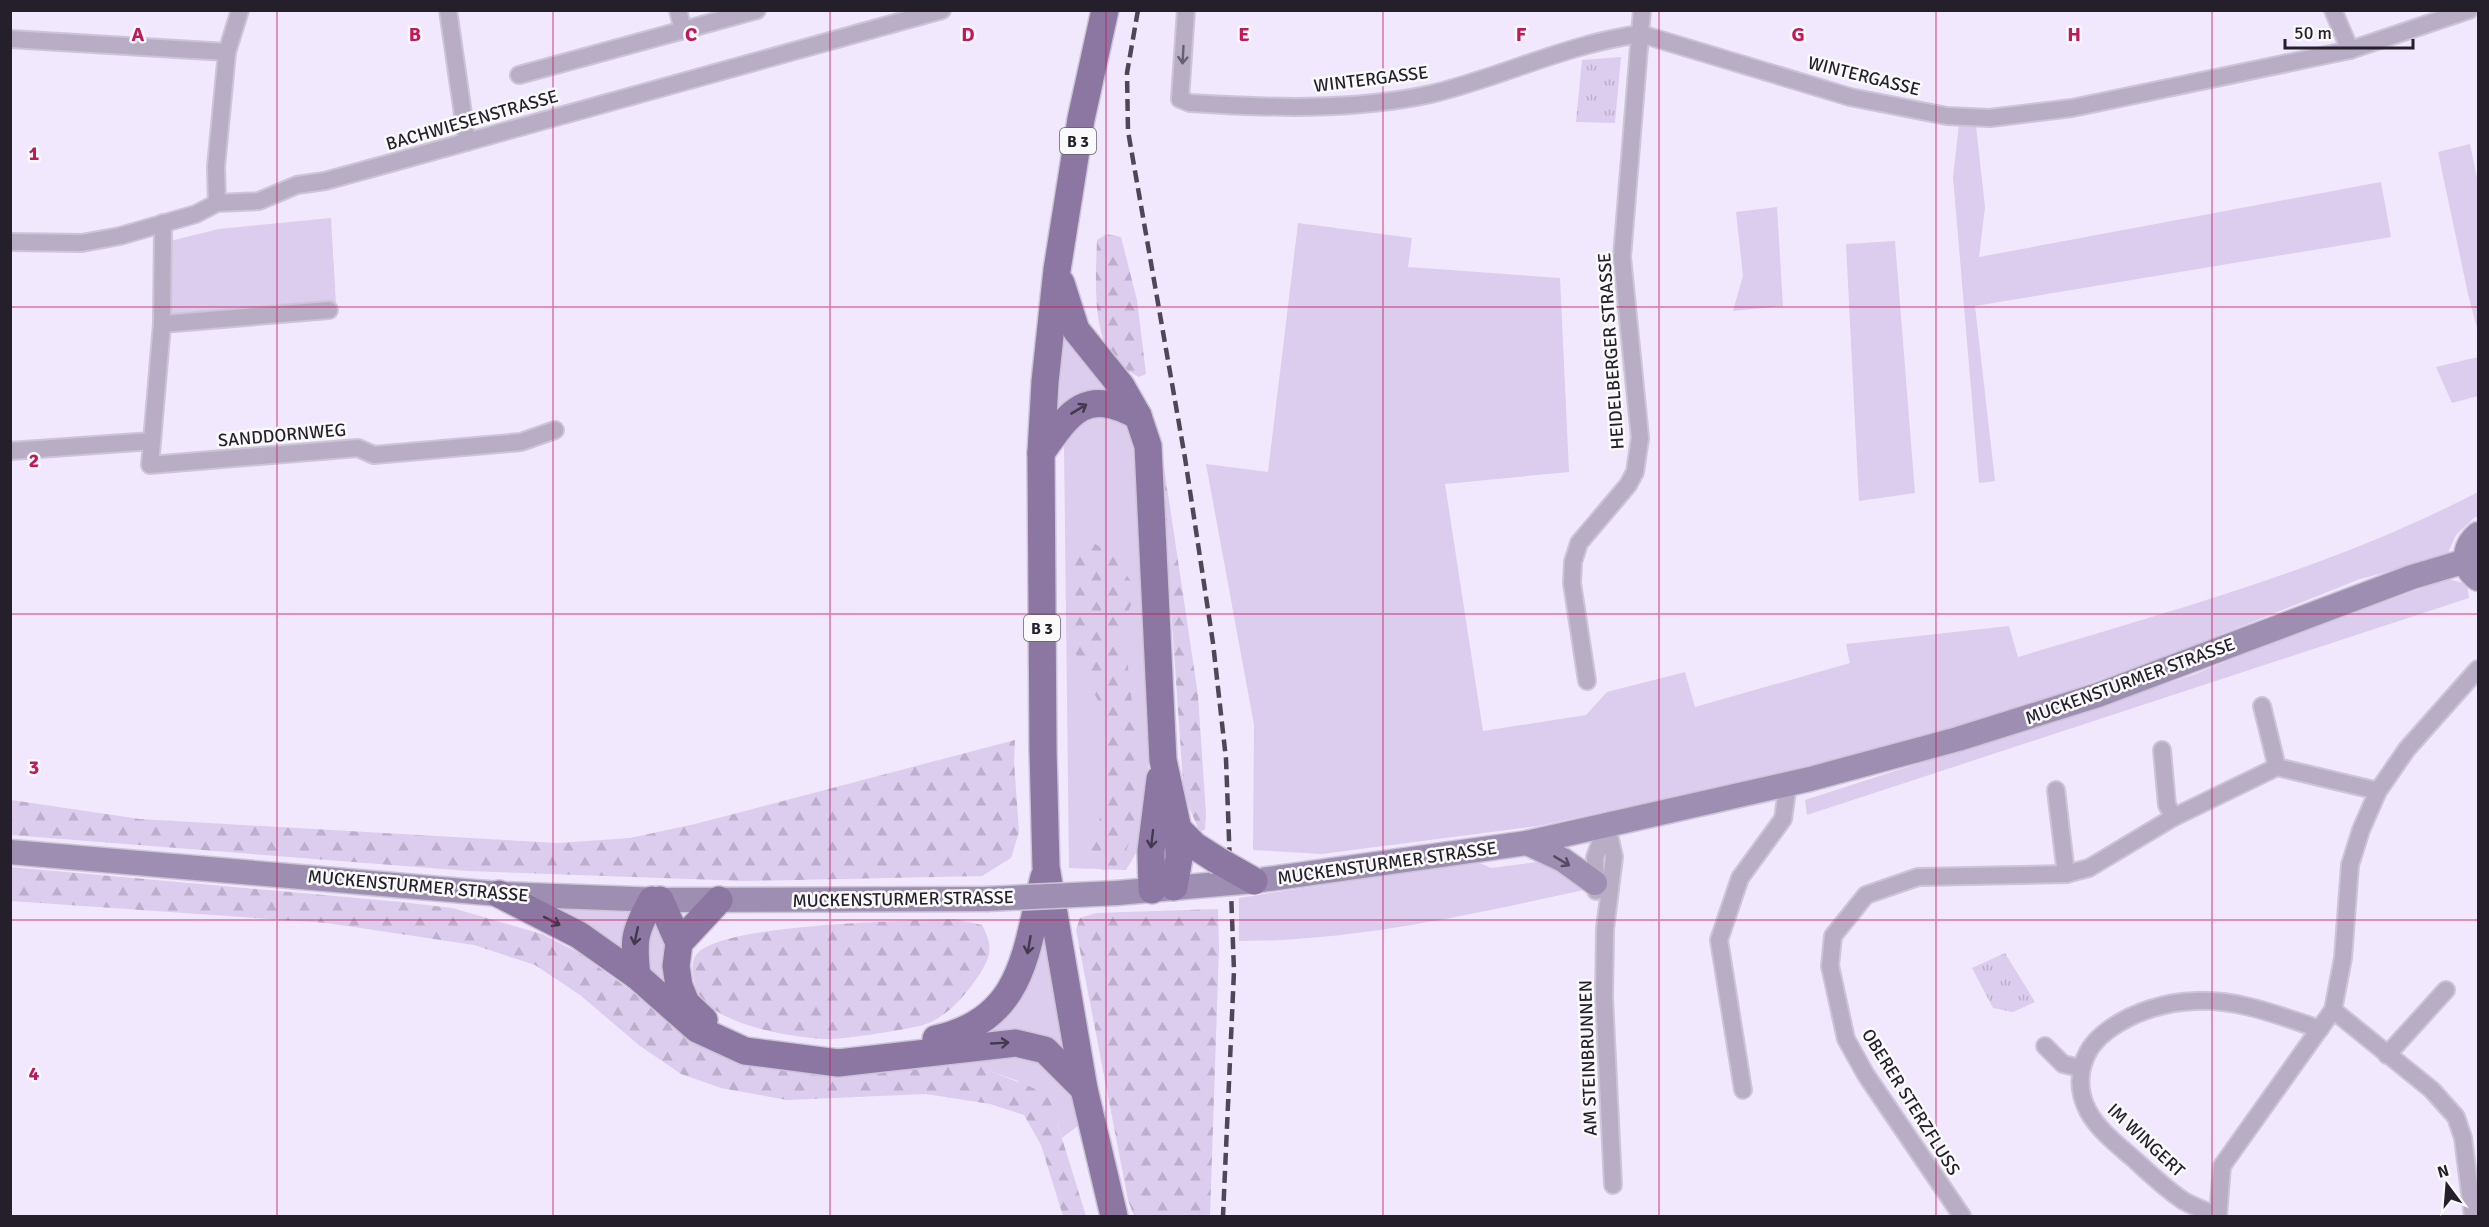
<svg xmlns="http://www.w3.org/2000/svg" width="2489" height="1227" font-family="Signika,sans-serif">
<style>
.green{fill:#dcccee}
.forest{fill:url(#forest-firs)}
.park{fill:url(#park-tufts)}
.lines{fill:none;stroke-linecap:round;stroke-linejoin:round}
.street-casing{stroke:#ccc4d7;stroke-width:20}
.secondary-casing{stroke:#ccc4d7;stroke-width:27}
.primary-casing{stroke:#ccc4d7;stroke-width:30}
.street{stroke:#b8adc5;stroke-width:16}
.secondary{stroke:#9e8eb1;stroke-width:24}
.primary{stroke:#8c77a2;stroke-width:27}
.rail{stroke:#4e4856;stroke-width:4.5;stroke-dasharray:12 6;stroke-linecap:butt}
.secondary-bridge-casing{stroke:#ccc4d7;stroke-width:27;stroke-linecap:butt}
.primary-bridge-casing{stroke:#ccc4d7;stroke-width:30;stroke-linecap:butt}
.secondary-bridge{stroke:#9e8eb1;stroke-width:24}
.primary-bridge{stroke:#8c77a2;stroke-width:27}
.oneway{stroke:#675f70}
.oneway2{stroke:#43394f}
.oneway3{stroke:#554b61}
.grid{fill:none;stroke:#c2185b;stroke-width:1.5;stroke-opacity:0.55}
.labels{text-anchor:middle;stroke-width:5;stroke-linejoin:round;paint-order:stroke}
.shield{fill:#fafafa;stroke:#646169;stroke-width:1.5}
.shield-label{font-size:16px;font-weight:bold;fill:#241f2b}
.street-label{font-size:18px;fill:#241f2b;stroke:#fafafa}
.grid-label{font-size:20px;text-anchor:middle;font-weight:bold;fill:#c2185b;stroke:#fafafa;stroke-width:5;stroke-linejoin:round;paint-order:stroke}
</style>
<defs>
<pattern id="forest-firs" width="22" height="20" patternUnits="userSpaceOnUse" patternTransform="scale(1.5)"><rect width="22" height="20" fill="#dcccee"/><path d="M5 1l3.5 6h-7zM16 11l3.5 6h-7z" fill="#bdafcc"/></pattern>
<pattern id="park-tufts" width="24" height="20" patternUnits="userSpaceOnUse" patternTransform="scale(1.5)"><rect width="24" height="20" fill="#dcccee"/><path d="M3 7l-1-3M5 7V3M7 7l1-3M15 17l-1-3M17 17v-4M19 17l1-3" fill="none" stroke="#bdafcc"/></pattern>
</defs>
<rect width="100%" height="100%" fill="#f1e8fd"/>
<g class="green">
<polygon points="1959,124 1976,126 1985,207 1979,257 2381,182 2391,237 1975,306 1995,481 1979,483 1953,177"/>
<polygon points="2470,144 2478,183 2478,332 2468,294 2438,152"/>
<polygon points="1777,207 1783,306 1733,311 1743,276 1736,212"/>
<polygon points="331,218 336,304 176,317 166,308 170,241 219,229"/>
<path d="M1298 223 1412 238 1408 267 1560 278 1569 472 1445 484 1483 731 1586 715 1607 692 1685 672 1695 707 1850 663 1846 644 2009 626 2018 657C2174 610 2334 567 2478 492V518L2475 517 2456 535 2448 553 2433 560 2360 579 2169 655 2022 707 1891 745 1755 779 1538 826 1322 854 1253 850 1254 725 1206 464 1268 472Z"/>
<polygon points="1895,241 1915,493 1859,501 1846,244"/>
<path d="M1064 324 1119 391C1094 390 1076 392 1058 411Z"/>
<polygon points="2478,357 2478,396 2452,403 2436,367"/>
<polygon points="1090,410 1132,426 1141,470 1149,789 1142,843 1126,870 1069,868 1064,447 1067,429"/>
<polygon points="2448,579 2467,584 2469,598 1807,815 1805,800 2193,675 2284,638"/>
<path d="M1475 861 1491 868 1544 861 1588 889C1473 914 1357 941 1239 941V898Z"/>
<polygon points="540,903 638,907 628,961"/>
<polygon points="656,918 669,953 672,989 646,972 644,955"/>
<path d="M1043 919 1066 1057 991 1035 989 1028C1031 1000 1036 966 1043 919Z"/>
<polygon points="981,1052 1040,1058 1073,1092 1079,1125 1062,1138 1058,1125 1018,1081 990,1071"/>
</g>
<g class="forest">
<path d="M1107 234 1121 237 1137 300 1146 374 1139 377C1132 373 1122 368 1116 362 1091 336 1096 273 1097 240Z"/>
<polygon points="1161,465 1164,467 1198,695 1206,814 1205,829 1200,832 1184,796"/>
<polygon points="1094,543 1114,557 1132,583 1133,601 1123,622 1138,757 1138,816 1124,857 1115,867 1103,870 1092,865 1087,853 1103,810 1106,756 1099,703 1076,654 1074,559 1078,545"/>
<polygon points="1015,740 1014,761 1019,832 1011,858 982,876 745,881 468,871 11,835 11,800 140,819 558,843 630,838 695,824"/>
<polygon points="10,867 401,902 452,908 542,934 579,953 682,1028 735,1057 981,1052 990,1071 1041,1091 1050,1100 1086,1216 1063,1216 1041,1145 1024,1115 990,1104 926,1094 787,1100 721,1088 681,1074 640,1046 580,995 535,965 474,945 327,923 11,901"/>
<polygon points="1218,909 1219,948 1210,1216 1134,1216 1128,1200 1076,930 1080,918 1096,913"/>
<path d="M955 919 982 925C994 948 991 957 977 978 964 997 946 1018 923 1025 905 1030 841 1040 824 1039 789 1037 706 1024 695 986 693 976 690 965 696 955 720 923 910 921 955 919Z"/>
</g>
<g class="park">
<polygon points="1621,57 1615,123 1576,122 1582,60"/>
<polygon points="2005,953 2035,1002 2013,1012 1993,1008 1972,968"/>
</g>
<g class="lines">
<defs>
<g id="street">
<polyline points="448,10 467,142"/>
<polyline points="678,10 683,30"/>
<path d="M1186 10 1180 99 1190 103C1269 108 1353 111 1431 94 1502 77 1569 43 1641 34L1850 97 1947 116 1990 118 2072 108 2350 50 2469 10"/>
<polyline points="2333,10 2350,50"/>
<polyline points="10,39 227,52"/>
<polyline points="519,75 757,10"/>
<polyline points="217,203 216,167 227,52 240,10"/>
<polyline points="163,223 162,324 150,465 358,448 374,455 521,442 555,430"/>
<polyline points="10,242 82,243 120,236 196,214 217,203 259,201 297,185 325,181 398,161 942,10"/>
<polyline points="162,324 329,310"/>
<polyline points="10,451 152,441"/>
<polyline points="1587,681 1572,583 1573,562 1579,543 1628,485 1635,472 1640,438 1622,257 1642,10"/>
<polyline points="2262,706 2277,767"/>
<polyline points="2162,750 2167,805 2174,817"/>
<polyline points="2056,790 2066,874"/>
<polyline points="1607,826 1614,857 1605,929 1604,998 1613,1185"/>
<polyline points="1596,891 1595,857 1607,826"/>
<polyline points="2333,1010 2432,1090 2456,1117 2463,1138 2473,1216"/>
<polyline points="2045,1046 2063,1064 2080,1068"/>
<polyline points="2387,1055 2446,990"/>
<polyline points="1743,1090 1719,940 1740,878 1783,819 1788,784"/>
<polyline points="1962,1216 1866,1075 1846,1039 1830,966 1833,936 1866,895 1918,877 2066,874 2089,868 2174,817 2277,767 2378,791"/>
<path d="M2217 1216C2206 1211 2195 1207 2184 1201 2167 1190 2150 1174 2135 1160 2119 1146 2098 1130 2088 1111 2073 1082 2081 1050 2107 1031 2132 1012 2165 1002 2196 1001 2239 999 2280 1016 2320 1029"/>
<polyline points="2218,1216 2222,1166 2333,1010 2343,958 2350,865 2361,830 2378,791 2407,749 2478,669"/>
</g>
<g id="secondary">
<path d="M2478 534C2463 547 2461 567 2478 579"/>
<polyline points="1527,843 1563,860 1595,883"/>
<polyline points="10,852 499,894 660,900 986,899"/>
<polyline points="1254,881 1527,843 1810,779 1958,739 2098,695 2412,577 2466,561"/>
<polyline points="1117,893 1219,884"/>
</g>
<g id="primary">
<polyline points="1105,10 1081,119 1057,270 1045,382 1041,453 1043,750 1046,867 1084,1089 1114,1216"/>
<polyline points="1061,283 1076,330 1121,386 1138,416 1148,446 1163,760 1178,829 1179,858 1174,887"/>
<path d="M1041 453C1071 410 1086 388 1138 416"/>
<polyline points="1178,829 1195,846 1217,860"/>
<polyline points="1152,890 1151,851 1160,779"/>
<polyline points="499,894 579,935 637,976 697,1029 745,1051 838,1063 1016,1043 1045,1050 1084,1089"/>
<polyline points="660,900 679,943 676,966 679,986 686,1003 704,1020"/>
<polyline points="679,943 719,900"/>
<path d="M637 976C633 940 634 932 652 900"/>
<path d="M936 1039C1025 1019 1025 951 1044 877"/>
</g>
</defs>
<use href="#street" class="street-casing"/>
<use href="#secondary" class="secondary-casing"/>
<use href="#primary" class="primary-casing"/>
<use href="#street" class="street"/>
<use href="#secondary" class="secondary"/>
<use href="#primary" class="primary"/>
<polyline class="rail" points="1138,10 1127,73 1128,131 1185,458 1213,643 1226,759 1234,971 1223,1216"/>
<defs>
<g id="secondary-bridge">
<polyline points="1219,884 1254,881"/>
<polyline points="986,899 1117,893"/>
</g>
<polyline id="primary-bridge" points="1217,860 1254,881"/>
</defs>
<use href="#secondary-bridge" class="secondary-bridge-casing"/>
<use href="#primary-bridge" class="primary-bridge-casing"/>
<use href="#secondary-bridge" class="secondary-bridge"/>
<use href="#primary-bridge" class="primary-bridge"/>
</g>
<defs><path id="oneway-shaft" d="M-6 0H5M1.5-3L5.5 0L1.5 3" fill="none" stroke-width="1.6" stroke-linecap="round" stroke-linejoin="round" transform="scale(1.5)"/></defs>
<use class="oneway" href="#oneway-shaft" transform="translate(1183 55) rotate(93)"/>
<g class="oneway2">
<use href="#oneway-shaft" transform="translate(1079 409) rotate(-31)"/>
<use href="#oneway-shaft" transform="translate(1152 839) rotate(97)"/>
<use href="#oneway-shaft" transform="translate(552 921) rotate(27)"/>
<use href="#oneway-shaft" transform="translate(636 936) rotate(102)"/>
<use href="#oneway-shaft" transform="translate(1029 945) rotate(100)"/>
<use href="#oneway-shaft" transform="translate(1000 1043) rotate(-3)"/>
</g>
<use class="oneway3" href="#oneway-shaft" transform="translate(1562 861) rotate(31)"/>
<path class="grid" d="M277 10V1216M553 10V1216M830 10V1216M1106 10V1216M1383 10V1216M1659 10V1216M1936 10V1216M2212 10V1216M10 307H2478M10 614H2478M10 920H2478"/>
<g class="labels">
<g class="shield">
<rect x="1060" y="128" width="36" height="26" rx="4.5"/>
<rect x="1024" y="615" width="36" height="26" rx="4.5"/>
</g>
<g class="shield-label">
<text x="1078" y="147">B 3</text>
<text x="1042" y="634">B 3</text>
</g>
<g class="street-label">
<text transform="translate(1864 76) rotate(14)" y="6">WINTERGASSE</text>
<text transform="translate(1371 79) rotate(-7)" y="6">WINTERGASSE</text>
<text transform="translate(472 120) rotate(-16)" y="6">BACHWIESENSTRASSE</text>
<text transform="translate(1611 351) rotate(-94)" y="6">HEIDELBERGER STRASSE</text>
<text transform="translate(282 435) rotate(-5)" y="6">SANDDORNWEG</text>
<text transform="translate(2130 681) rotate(-20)" y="6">MUCKENSTURMER STRASSE</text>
<text transform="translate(1387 863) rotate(-8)" y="6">MUCKENSTURMER STRASSE</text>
<text transform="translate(418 886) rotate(5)" y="6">MUCKENSTURMER STRASSE</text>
<text transform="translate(903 899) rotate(-1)" y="6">MUCKENSTURMER STRASSE</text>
<text transform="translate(1588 1058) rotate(-92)" y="6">AM STEINBRUNNEN</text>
<text transform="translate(1911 1102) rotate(58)" y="6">OBERER STERZFLUSS</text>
<text transform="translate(2146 1140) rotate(43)" y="6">IM WINGERT</text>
</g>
</g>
<g class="grid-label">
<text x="138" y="41">A</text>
<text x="415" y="41">B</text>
<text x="691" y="41">C</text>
<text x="968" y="41">D</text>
<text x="1244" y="41">E</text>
<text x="1521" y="41">F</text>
<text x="1798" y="41">G</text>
<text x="2074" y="41">H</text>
<text x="34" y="160">1</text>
<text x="34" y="467">2</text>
<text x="34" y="774">3</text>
<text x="34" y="1080">4</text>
</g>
<rect width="2489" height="1227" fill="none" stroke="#241f2b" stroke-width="24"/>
<g transform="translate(2447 1185) rotate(344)" stroke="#fafafa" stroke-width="4.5" paint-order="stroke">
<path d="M0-4.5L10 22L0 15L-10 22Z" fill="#241f2b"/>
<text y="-9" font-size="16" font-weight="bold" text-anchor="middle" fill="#241f2b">N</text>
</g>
<path d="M2285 39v9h128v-9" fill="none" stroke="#241f2b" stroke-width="3"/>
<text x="2294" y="39" font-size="18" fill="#241f2b" stroke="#fafafa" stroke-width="4.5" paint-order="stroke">50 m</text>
</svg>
